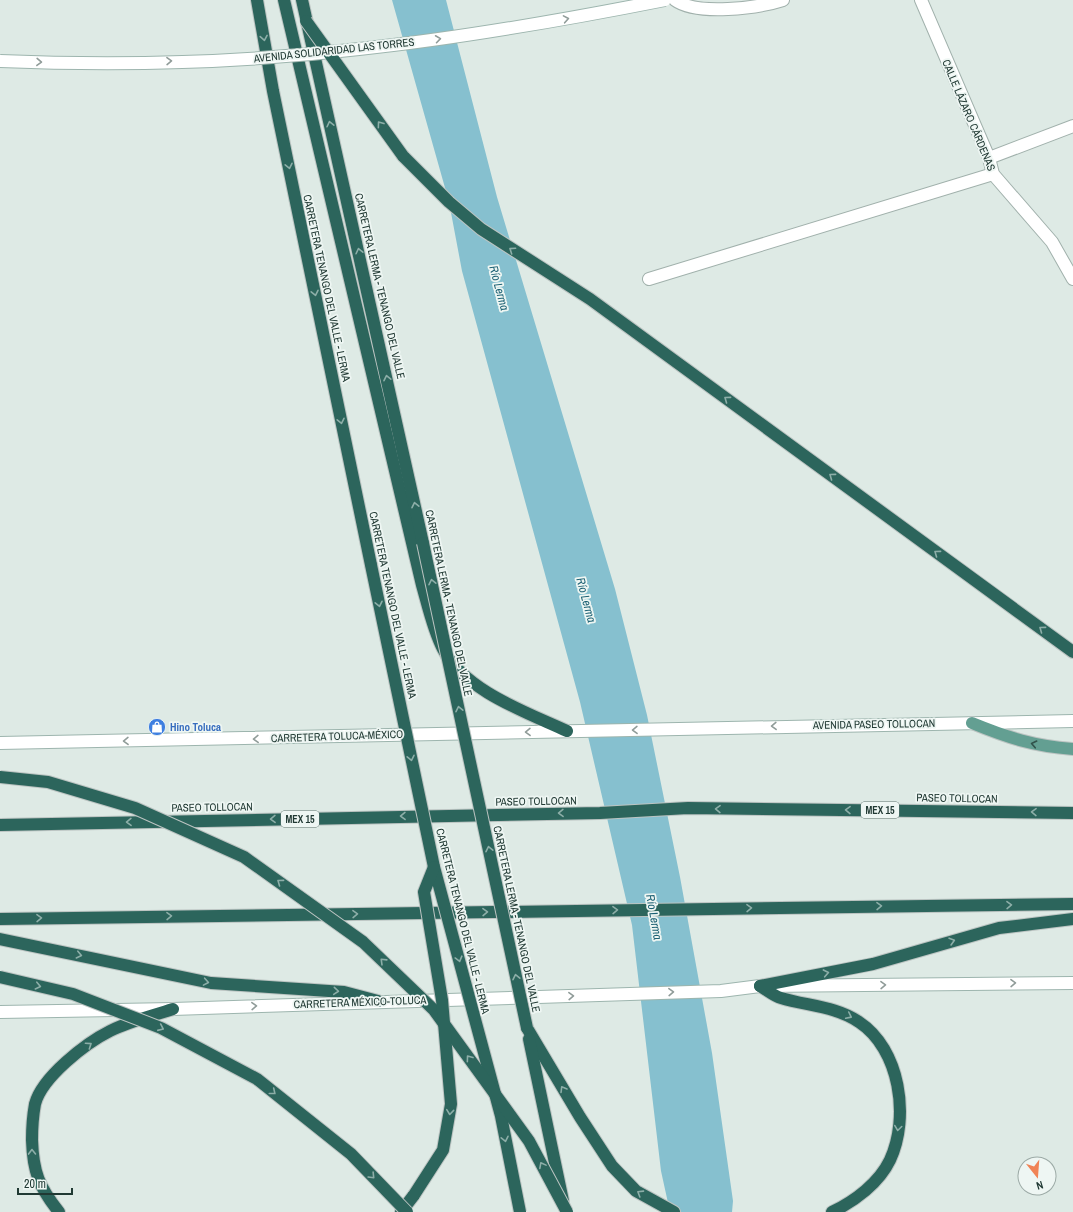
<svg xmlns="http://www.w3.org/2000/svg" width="1073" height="1212" font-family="'Archivo Narrow',sans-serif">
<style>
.water{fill:#86c0cf}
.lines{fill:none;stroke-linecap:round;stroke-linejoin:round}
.street-casing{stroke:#a1b1ac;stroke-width:14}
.secondary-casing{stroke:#9db5ae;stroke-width:14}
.primary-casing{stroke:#bcc4c2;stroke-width:14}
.highway-casing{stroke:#bcc4c2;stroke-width:14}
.street{stroke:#fff;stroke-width:12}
.secondary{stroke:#fff;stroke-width:12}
.primary{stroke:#639f92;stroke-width:12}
.highway{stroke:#2c655c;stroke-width:12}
.secondary-bridge-casing{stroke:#9db5ae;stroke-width:14;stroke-linecap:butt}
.highway-bridge-casing{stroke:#bcc4c2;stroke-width:14;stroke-linecap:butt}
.secondary-bridge{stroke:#fff;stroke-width:12}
.highway-bridge{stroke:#2c655c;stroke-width:12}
.oneway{stroke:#909c99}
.oneway2{stroke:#8daea8}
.oneway3{stroke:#31524b}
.labels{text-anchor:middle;stroke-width:3.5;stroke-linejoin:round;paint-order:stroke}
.shield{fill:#eef6f3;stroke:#5e726d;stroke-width:1}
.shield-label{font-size:10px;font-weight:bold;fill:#203933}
.street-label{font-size:11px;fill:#203933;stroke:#eef6f3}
.shop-label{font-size:11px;font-weight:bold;fill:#366cbe;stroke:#eef6f3;text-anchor:start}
.water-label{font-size:12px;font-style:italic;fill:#1b6073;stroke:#eef6f3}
</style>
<rect width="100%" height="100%" fill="#deeae5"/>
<polygon class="water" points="392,0 446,0 497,197 615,589 647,715 680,877 712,1053 733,1201 732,1212 670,1212 661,1171 632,925 580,702 462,271 449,202"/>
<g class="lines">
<defs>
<g id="street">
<path d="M675 0C697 16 758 8 783 0"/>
<polyline points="921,0 989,158 993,174 1052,242 1073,279"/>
<polyline points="989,158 1073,126"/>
<polyline points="649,279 993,174"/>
</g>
<g id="secondary">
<polyline points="0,743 1073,721"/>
<polyline points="0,1012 173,1009 721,991 760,986 1073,983"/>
</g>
<path id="primary" d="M972 723C1009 738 1033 746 1073 749"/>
<g id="highway">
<polyline points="257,0 273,91 371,565"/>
<path d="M284 0 422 585C428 606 433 630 443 649 465 691 526 712 567 731"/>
<polyline points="302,0 423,543"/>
<polyline points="403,156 449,202 481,229 590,299 1073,652"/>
<polyline points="0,825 600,813 688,808 1073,813"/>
<polyline points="0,919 1073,904"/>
<polyline points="0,939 211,983 344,992 378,1001"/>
<path d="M760 986C767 990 774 996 781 998 807 1006 836 1006 859 1022 900 1049 910 1117 890 1160 879 1183 855 1201 832 1212"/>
<polyline points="760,986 873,964 999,928 1073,919"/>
<polyline points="527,1028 580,1117 612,1166 636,1191 674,1212"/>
<polyline points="529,1039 563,1201"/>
<path d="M59 1212C39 1187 33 1172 32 1140 32 1128 33 1115 35 1104 42 1077 86 1043 110 1031 130 1021 152 1016 173 1009"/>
<polyline points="401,1212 414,1195"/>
</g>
</defs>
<use href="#street" class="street-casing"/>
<use href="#secondary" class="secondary-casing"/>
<use href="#primary" class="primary-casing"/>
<use href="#highway" class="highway-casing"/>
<use href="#street" class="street"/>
<use href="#secondary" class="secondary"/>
<use href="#primary" class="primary"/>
<use href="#highway" class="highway"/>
<defs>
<path id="secondary-bridge" d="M0 61C119 66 241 63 359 49 462 38 564 20 665 0"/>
<g id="highway-bridge">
<polyline points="306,21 403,156"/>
<polyline points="423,543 527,1028"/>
<polyline points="371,565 434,867 501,1116 520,1212"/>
<polyline points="0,777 48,782 135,808 244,857 363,942 434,1010 529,1141 567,1212"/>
<polyline points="0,977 73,994 161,1028 257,1079 351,1154 407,1212"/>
<polyline points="414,1195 443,1150 451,1104 442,1000 424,892 434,867"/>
</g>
</defs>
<use href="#secondary-bridge" class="secondary-bridge-casing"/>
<use href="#highway-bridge" class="highway-bridge-casing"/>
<use href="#secondary-bridge" class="secondary-bridge"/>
<use href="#highway-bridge" class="highway-bridge"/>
</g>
<defs><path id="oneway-chevron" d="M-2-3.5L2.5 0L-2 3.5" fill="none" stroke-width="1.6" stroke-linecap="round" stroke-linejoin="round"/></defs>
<g class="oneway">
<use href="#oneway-chevron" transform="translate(566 19) rotate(-10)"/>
<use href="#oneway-chevron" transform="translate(438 39) rotate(-8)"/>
<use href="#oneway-chevron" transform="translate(169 61) rotate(-1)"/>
<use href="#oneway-chevron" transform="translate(39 62) rotate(2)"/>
<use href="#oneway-chevron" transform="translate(774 726) rotate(178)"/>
<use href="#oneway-chevron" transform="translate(635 730) rotate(179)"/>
<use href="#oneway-chevron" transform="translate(528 732) rotate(179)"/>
<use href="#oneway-chevron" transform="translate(256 739) rotate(178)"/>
<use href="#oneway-chevron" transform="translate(126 741) rotate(179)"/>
<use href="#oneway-chevron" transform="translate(1013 983) rotate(-1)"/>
<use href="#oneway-chevron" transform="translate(883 985) rotate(-1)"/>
<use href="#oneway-chevron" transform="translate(671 992) rotate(-2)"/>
<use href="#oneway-chevron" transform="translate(571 996) rotate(-2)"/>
<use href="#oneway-chevron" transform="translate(254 1006) rotate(-2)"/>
</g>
<g class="oneway2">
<use href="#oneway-chevron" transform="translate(264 38) rotate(80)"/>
<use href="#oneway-chevron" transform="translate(330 124) rotate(-103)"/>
<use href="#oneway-chevron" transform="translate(380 124) rotate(-126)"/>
<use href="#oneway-chevron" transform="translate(289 166) rotate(78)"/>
<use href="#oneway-chevron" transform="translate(512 250) rotate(-146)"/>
<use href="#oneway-chevron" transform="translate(359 251) rotate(-103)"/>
<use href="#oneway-chevron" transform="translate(315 293) rotate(78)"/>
<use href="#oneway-chevron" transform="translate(387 378) rotate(-102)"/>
<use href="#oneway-chevron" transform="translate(727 399) rotate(-144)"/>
<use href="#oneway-chevron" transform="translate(341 421) rotate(78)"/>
<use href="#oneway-chevron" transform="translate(832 476) rotate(-144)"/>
<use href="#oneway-chevron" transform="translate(415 505) rotate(-102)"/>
<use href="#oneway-chevron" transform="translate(937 553) rotate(-144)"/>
<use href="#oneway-chevron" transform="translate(432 582) rotate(-102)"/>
<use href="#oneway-chevron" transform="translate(379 604) rotate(78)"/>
<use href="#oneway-chevron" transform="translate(1042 629) rotate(-144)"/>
<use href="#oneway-chevron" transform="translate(459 709) rotate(-102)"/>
<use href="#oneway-chevron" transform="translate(411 758) rotate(78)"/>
<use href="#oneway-chevron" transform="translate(718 809) rotate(-179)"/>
<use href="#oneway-chevron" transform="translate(848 810) rotate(-179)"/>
<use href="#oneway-chevron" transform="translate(1034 812) rotate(-179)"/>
<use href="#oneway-chevron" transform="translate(561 813) rotate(179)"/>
<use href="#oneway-chevron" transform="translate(403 816) rotate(179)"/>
<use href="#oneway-chevron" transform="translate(273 819) rotate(179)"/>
<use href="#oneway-chevron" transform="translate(129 822) rotate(179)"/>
<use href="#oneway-chevron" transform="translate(489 849) rotate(-102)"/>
<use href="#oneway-chevron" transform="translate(280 882) rotate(-144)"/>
<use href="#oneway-chevron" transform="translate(1009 905) rotate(-1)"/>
<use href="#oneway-chevron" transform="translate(879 906) rotate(-1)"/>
<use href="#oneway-chevron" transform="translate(749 908) rotate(-1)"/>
<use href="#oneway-chevron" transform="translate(615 910) rotate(-1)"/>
<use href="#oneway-chevron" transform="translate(485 912) rotate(-1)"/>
<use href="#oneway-chevron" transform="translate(355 914) rotate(-1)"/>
<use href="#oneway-chevron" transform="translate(169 916) rotate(-1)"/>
<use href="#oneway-chevron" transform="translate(39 918) rotate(-1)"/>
<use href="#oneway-chevron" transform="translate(952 941) rotate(-16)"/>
<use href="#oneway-chevron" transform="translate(79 955) rotate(13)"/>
<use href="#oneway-chevron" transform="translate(459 959) rotate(75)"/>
<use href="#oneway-chevron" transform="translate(383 961) rotate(-136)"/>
<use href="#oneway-chevron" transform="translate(826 973) rotate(-11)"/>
<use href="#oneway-chevron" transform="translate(516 977) rotate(-102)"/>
<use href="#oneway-chevron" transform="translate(206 982) rotate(10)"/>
<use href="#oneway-chevron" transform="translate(38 986) rotate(13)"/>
<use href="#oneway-chevron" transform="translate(336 991) rotate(5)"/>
<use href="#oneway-chevron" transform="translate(849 1016) rotate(26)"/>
<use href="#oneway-chevron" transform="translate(161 1028) rotate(24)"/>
<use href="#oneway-chevron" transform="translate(89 1045) rotate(-34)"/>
<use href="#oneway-chevron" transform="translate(469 1058) rotate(-126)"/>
<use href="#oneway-chevron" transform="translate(563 1089) rotate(-121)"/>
<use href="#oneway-chevron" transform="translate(273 1092) rotate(39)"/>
<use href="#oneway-chevron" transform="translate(450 1112) rotate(96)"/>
<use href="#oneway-chevron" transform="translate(898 1128) rotate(98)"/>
<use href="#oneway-chevron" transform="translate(505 1139) rotate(78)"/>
<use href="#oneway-chevron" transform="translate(32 1152) rotate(-91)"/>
<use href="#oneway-chevron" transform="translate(542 1165) rotate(-118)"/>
<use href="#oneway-chevron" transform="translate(372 1176) rotate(46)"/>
<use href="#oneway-chevron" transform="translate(640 1193) rotate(-148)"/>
</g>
<use class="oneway3" href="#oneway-chevron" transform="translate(1034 744) rotate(-168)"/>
<defs>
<symbol id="shop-disc" viewBox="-11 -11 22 22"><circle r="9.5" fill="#3f7fe0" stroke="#eef6f3"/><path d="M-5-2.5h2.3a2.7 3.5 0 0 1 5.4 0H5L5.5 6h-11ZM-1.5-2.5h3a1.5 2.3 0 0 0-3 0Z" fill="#fff"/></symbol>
</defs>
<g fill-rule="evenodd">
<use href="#shop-disc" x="147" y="717" width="20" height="20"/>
</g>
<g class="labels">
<g class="shield">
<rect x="861" y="802" width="38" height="16" rx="3"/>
<rect x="281" y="811" width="38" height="16" rx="3"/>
</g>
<g class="shield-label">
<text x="880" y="814">MEX 15</text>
<text x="300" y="823">MEX 15</text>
</g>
<g class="street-label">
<text transform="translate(334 50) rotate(-6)" y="4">AVENIDA SOLIDARIDAD LAS TORRES</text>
<text transform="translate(969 115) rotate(67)" y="4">CALLE LÁZARO CÁRDENAS</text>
<text transform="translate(380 286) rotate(77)" y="4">CARRETERA LERMA - TENANGO DEL VALLE</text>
<text transform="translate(327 288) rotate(78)" y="4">CARRETERA TENANGO DEL VALLE - LERMA</text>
<text transform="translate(449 603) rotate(78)" y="4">CARRETERA LERMA - TENANGO DEL VALLE</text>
<text transform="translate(393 605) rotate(78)" y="4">CARRETERA TENANGO DEL VALLE - LERMA</text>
<text transform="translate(874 724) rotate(-1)" y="4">AVENIDA PASEO TOLLOCAN</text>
<text transform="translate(337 736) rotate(-2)" y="4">CARRETERA TOLUCA-MÉXICO</text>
<text transform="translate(957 798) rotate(1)" y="4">PASEO TOLLOCAN</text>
<text transform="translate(536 801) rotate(-1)" y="4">PASEO TOLLOCAN</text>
<text transform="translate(212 807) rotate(-1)" y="4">PASEO TOLLOCAN</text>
<text transform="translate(517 919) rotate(78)" y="4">CARRETERA LERMA - TENANGO DEL VALLE</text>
<text transform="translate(463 921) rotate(76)" y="4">CARRETERA TENANGO DEL VALLE - LERMA</text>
<text transform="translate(360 1002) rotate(-2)" y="4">CARRETERA MÉXICO-TOLUCA</text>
</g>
<g class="shop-label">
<text x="170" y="731">Hino Toluca</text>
</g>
<g class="water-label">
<text transform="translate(499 288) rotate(75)" y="4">Río Lerma</text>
<text transform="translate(586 600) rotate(75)" y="4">Río Lerma</text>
<text transform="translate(654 917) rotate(80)" y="4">Río Lerma</text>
</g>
</g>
<g transform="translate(1037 1176) rotate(163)"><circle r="19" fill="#eef6f3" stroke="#9caaa6"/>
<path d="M0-3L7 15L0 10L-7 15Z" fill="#f08355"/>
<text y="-6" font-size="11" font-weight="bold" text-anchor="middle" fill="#203933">N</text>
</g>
<path d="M18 1188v6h54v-6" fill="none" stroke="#203933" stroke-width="2"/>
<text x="24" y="1188" font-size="12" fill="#203933" stroke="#eef6f3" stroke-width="3" paint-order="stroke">20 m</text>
</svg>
